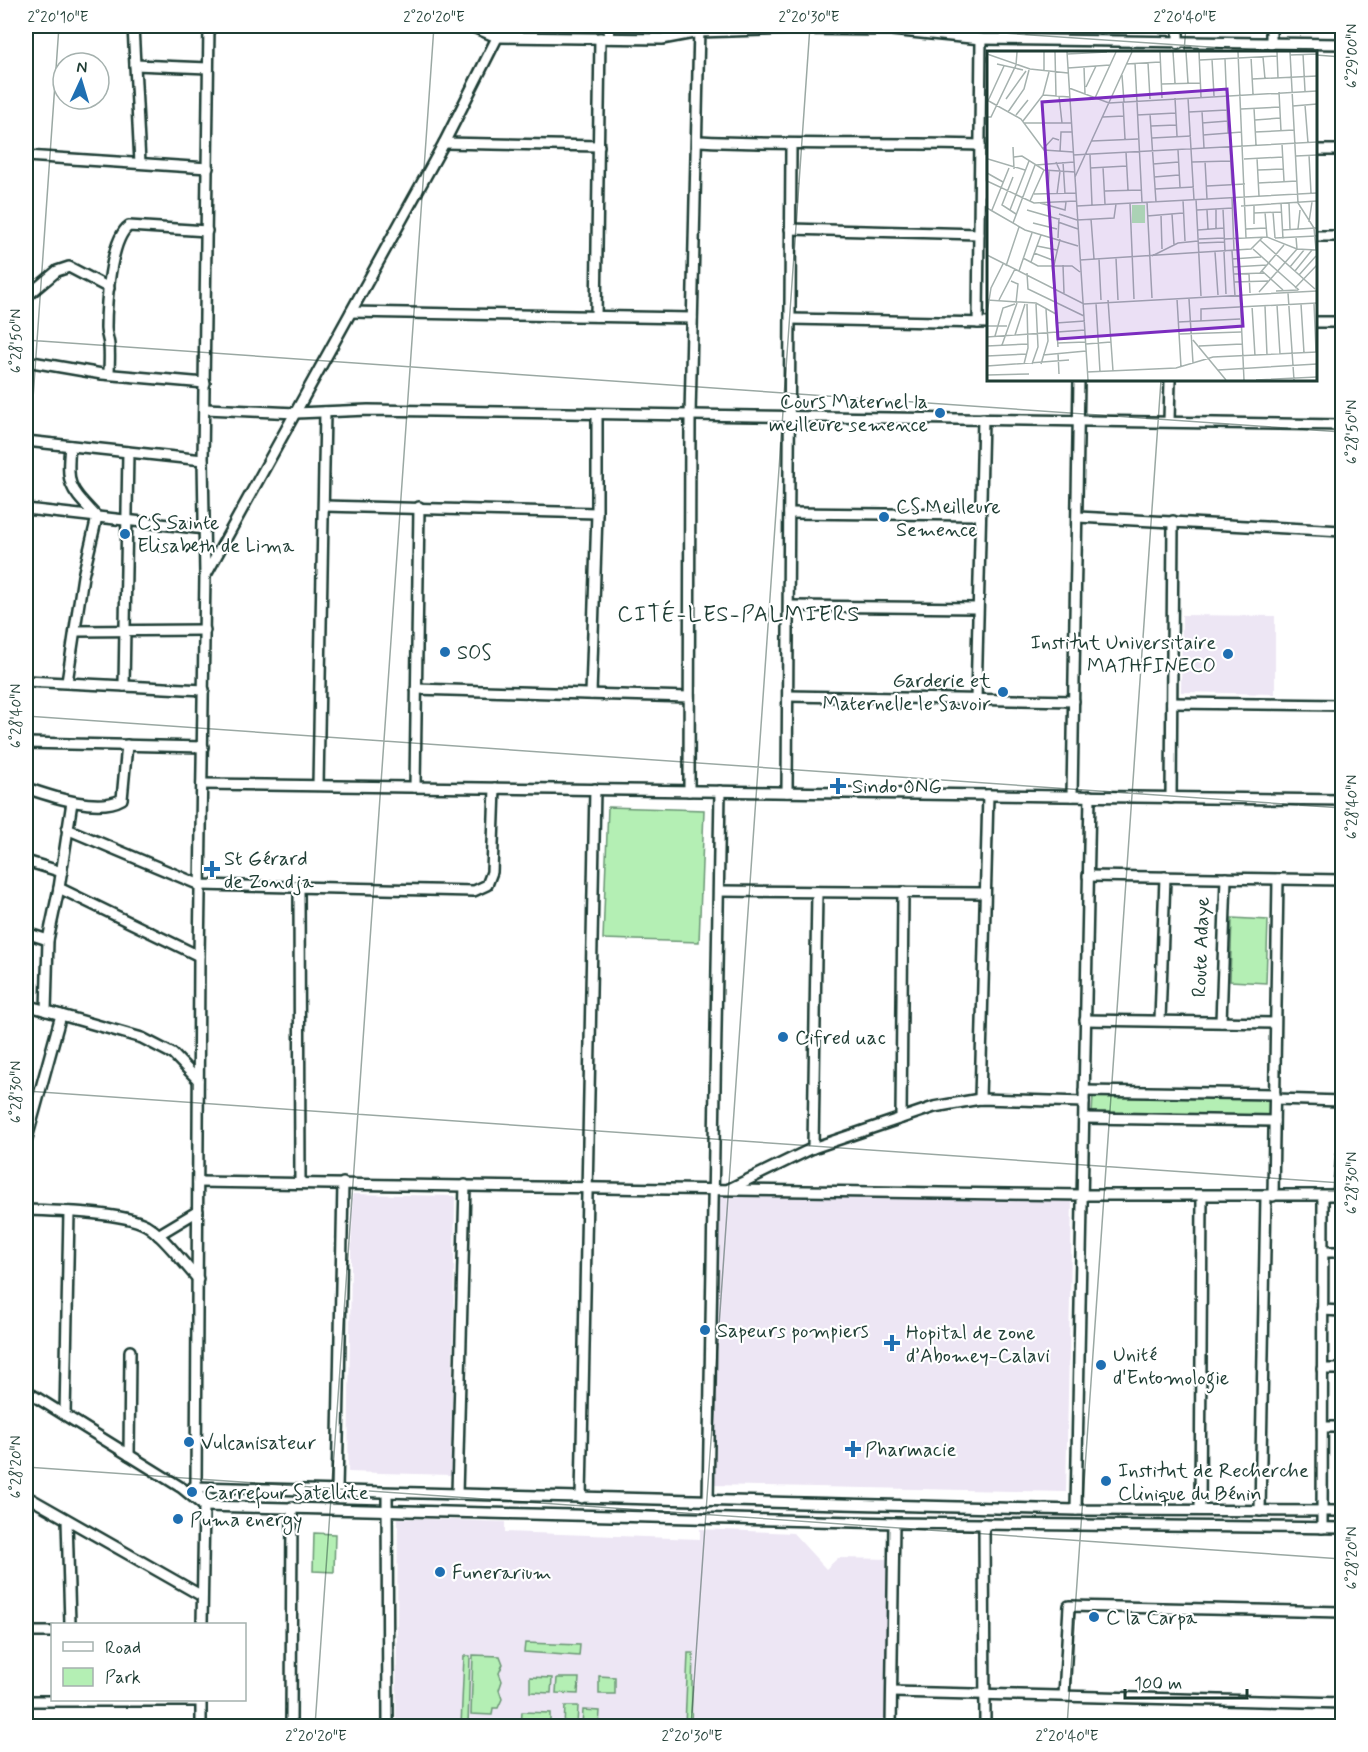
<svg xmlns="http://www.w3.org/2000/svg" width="1368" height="1752" font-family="Mynerve,sans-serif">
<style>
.built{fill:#ede6f4}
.green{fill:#b4efb4;stroke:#6a9674;stroke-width:1.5}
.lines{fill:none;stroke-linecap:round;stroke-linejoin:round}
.minor-casing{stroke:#1f3d34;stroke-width:14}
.minor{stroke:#fff;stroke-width:9}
.ticks{fill:none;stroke:#1f3d34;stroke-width:1.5;stroke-opacity:0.45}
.poi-dot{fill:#1f6fb2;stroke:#fff;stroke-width:2}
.labels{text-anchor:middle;stroke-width:4.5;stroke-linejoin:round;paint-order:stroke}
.poi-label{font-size:20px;fill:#1f3d34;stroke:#fff;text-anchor:start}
.street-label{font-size:20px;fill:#1f3d34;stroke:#fff}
.quarter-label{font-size:22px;letter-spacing:1.5px;fill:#1f3d34;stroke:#fff}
.inset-road{fill:none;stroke:#a5b1ae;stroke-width:1.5}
.view{fill:#7b2cbf;fill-opacity:0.15;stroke:#7b2cbf;stroke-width:3}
.inset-edge{fill:none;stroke:#1f3d34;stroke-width:3}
.neatline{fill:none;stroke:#1f3d34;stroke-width:2}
.ticks-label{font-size:15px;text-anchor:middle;fill:#1f3d34}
</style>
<rect width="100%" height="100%" fill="#fff"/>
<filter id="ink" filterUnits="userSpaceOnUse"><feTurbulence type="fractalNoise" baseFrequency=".0167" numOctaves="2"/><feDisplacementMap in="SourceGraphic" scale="12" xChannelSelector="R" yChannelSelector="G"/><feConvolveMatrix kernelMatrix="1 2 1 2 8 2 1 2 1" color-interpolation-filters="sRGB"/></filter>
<g filter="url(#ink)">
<g class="built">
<polygon points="1182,615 1275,616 1275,694 1181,692"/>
<polygon points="352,1194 455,1196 451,1475 348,1472"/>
<polygon points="717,1194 1072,1201 1066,1492 712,1485"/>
<polygon points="398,1518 505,1522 505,1532 700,1539 700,1529 793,1533 826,1569 838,1558 892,1559 889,1726 396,1726"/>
</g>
<g class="green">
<polygon points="608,807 704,810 699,942 603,939"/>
<polygon points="1232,918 1268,920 1266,983 1230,981"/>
<polygon points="1093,1094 1270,1097 1269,1119 1092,1115"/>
<polygon points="314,1533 335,1534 334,1572 313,1571"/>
<polygon points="525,1643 580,1645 579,1656 524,1652"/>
<polygon points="688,1653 693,1653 691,1726 685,1726"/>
<polygon points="473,1655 500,1656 503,1664 499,1673 502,1681 499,1690 502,1699 498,1708 493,1708 492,1715 471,1714"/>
<polygon points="464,1656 470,1656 468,1726 461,1726"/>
<polygon points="599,1676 615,1677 615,1694 599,1694"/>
<polygon points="530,1677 552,1678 551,1693 530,1692"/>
<polygon points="557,1678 579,1678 578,1694 556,1693"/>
<polygon points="565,1706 578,1706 577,1726 564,1726"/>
<polygon points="583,1710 600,1711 599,1726 582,1726"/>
<polygon points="522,1712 550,1713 550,1726 521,1726"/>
</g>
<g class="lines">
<defs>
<g id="minor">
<polyline points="133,26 140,163"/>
<polyline points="471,26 497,37 662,39 699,32 797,29 891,30 981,39 1342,44"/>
<polyline points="608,26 609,38"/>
<polyline points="1178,26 1178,44"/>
<polyline points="1271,44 1271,26"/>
<polyline points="135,65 208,68"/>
<path d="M697 141C791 146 886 142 980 145"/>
<polyline points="444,143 599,146"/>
<polyline points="1316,150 1342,150"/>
<polyline points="26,156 208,168"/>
<polyline points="790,229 979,234"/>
<polyline points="1316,236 1342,236"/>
<polyline points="26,297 57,271 69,267 109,288"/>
<polyline points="351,312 692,318"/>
<polyline points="596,316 600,38"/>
<polyline points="791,319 988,323"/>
<polyline points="1316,322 1342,322"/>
<polyline points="978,323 981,39"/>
<polyline points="26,361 102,374 205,383"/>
<path d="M109 374C109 365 110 356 109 346 109 340 106 334 106 328 106 306 110 239 129 226L207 231"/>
<polyline points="205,409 296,413 368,410 1342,425"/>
<polyline points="1169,421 1170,380"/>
<polyline points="26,441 203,460"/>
<polyline points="324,506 597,513"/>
<polyline points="26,509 205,529"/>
<polyline points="789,513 979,515"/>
<polyline points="1078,517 1342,531"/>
<polyline points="207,573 444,143 503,26"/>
<polyline points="790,606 976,608"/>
<polyline points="75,631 205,630"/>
<polyline points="26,681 204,690"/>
<path d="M67 682 83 576 97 517C70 488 66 487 70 446"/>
<polyline points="124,686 128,452"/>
<polyline points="416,689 689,697"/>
<polyline points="591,694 597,513 597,414"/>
<polyline points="788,696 1074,701"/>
<polyline points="976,699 983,419"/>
<polyline points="1172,703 1342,705"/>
<polyline points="26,743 203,747"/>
<polyline points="202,784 1342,800"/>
<polyline points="318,785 325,412"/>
<polyline points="415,787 419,507"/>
<path d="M26 788C50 796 98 813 122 799L127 745"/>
<polyline points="689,791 690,415 699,28"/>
<polyline points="787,792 791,146"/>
<polyline points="1072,796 1079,380"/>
<polyline points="1171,798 1173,521"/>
<polyline points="67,829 200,885 474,891 487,885 492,872 495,788"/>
<polyline points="26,861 62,872"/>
<polyline points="1088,876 1342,880"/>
<polyline points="59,888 199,956"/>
<polyline points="299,888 300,1183"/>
<polyline points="719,891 985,893"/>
<polyline points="26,933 48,940"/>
<polyline points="26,1005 142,1038 173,1054 198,1080"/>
<polyline points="46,1011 48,940 59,888 72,802"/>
<polyline points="1085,1020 1274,1023"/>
<polyline points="1160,1020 1165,877"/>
<polyline points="1221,1022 1226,878"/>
<polyline points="1084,1091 1275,1094"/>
<polyline points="980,1099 988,795"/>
<polyline points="1275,1099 1342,1101"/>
<polyline points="901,1118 903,892"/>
<polyline points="1084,1118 1274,1121"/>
<polyline points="26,1142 61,1015"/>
<polyline points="813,1148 817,892"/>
<polyline points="198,1182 1082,1195 1342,1195"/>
<polyline points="729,1189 813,1148 934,1107 980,1099 1084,1102"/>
<polyline points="1338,1195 1342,1156"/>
<polyline points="1273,1196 1278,879"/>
<path d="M26 1210C55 1211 122 1212 146 1225 163 1235 184 1264 198 1279"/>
<polyline points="158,1235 198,1211"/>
<polyline points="1323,1252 1342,1252"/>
<polyline points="1322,1310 1342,1311"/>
<polyline points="1322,1369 1342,1369"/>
<polyline points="26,1391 182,1488 204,1506 894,1523 1342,1528"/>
<polyline points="65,1415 69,1212"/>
<polyline points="1322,1427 1342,1427"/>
<polyline points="129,1455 130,1351"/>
<polyline points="193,1487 1076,1510 1342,1511"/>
<polyline points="337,1491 343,1183"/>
<polyline points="387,1493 388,1726"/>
<polyline points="457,1494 465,1185"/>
<polyline points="26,1496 202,1596"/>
<polyline points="581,1498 595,789"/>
<polyline points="708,1501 720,791"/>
<polyline points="1076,1510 1090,796"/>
<polyline points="1200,1510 1202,1196"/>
<polyline points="1260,1511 1266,1196"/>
<polyline points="67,1520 70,1624"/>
<polyline points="984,1524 985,1726"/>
<polyline points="1322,1528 1323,1196"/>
<polyline points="202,1624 204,1506 196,1487 199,956 205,575 203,460 209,26"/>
<polyline points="26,1632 52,1632"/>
<polyline points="892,1692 1342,1703"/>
<polyline points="1064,1696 1069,1606 1342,1612"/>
<polyline points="26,1701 201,1701"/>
<polyline points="201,1726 201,1700"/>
<polyline points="291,1726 292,1507"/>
<polyline points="891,1726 894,1523"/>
</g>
</defs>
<use href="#minor" class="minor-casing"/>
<use href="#minor" class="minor"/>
</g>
</g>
<path class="ticks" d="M898 26 1284 52M1184 52 1186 26M1316 55 1342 57M26 340 1342 432M26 499 59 26M26 716 1342 808M26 1091 1342 1183M26 1467 1342 1559M315 1726 434 26M691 1726 810 26M1067 1726 1161 380"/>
<g class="poi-dot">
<circle cx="940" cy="413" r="6"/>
<circle cx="884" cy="517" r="6"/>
<circle cx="125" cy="534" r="6"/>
<circle cx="445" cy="652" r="6"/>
<circle cx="1228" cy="654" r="6"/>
<circle cx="1003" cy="692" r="6"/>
<path d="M835 777h6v6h6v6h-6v6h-6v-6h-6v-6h6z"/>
<path d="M209 860h6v6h6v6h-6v6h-6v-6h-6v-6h6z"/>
<circle cx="783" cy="1037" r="6"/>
<circle cx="705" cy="1330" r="6"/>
<path d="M889 1334h6v6h6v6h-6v6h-6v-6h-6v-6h6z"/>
<circle cx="1101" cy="1365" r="6"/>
<circle cx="189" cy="1442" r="6"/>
<path d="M850 1440h6v6h6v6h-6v6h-6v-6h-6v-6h6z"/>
<circle cx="1106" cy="1481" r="6"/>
<circle cx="192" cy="1492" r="6"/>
<circle cx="178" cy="1519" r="6"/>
<circle cx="440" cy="1572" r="6"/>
<circle cx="1094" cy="1617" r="6"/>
</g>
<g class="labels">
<g class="poi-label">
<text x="928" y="408" text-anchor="end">Cours Maternel la<tspan x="928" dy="23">meilleure semence</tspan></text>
<text x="896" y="513">CS Meilleure<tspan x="896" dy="23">Semence</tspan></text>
<text x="137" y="529">CS Sainte<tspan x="137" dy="23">Elisabeth de Lima</tspan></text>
<text x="1216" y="649" text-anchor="end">Institut Universitaire<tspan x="1216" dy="23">MATHFINECO</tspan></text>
<text x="457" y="659">SOS</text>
<text x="991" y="687" text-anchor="end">Garderie et<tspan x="991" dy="23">Maternelle le Savoir</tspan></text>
<text x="852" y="793">Sindo ONG</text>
<text x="224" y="865">St Gérard<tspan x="224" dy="23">de Zondja</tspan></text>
<text x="795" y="1044">Cifred uac</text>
<text x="717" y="1337">Sapeurs pompiers</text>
<text x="906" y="1339">Hopital de zone<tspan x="906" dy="23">d’Abomey-Calavi</tspan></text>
<text x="1113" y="1361">Unité<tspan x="1113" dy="23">d'Entomologie</tspan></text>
<text x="201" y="1449">Vulcanisateur</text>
<text x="865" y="1456">Pharmacie</text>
<text x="1118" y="1477">Institut de Recherche<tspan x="1118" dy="23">Clinique du Bénin</tspan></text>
<text x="204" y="1499">Carrefour Satellite</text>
<text x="190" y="1526">Puma energy</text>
<text x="452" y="1579">Funerarium</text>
<text x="1106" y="1624">C la Carpa</text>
</g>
<g class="street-label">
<text transform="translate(1200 947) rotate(-88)" y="7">Route Adaye</text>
</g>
<g class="quarter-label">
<text x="739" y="621">CITÉ-LES-PALMIERS</text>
</g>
</g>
<g transform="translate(987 51)">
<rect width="330" height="330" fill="#fff"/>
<path d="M145 154H158V172H145Z" fill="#b4efb4"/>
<path class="inset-road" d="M68 1 69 45M80 1 101 329M173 1 175 47M186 1 188 32M199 1 201 32M212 1 214 46M251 1 259 187M290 1 291 27M303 1 311 152 327 177 329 199M0 3 43 18 81 22M80 3 120 1M316 3 318 40M330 3V23M303 4 330 3M264 6 266 43M276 6 278 28M225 8 227 45M238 8 241 82M213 9 290 5M148 12 155 151M161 12 163 48M10 13 36 19M139 13 173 11M97 16 98 43M81 17 123 14M57 20V1M135 24 137 51M265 28 330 25M175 33 213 32M99 36 109 15M82 37 122 52 330 40M292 41 294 80M56 44 83 46M72 45 75 72M108 47 129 1M188 47 190 85M201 47 207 149M19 48 39 20M0 49 34 68 57 99 86 101M1 50 17 15M136 51 138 88M318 54 321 92M306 55 330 53M267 57 269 94M254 58 293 56M215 60 217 97M21 61 37 38 42 19M202 61 240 59M163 63 169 151M29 64 41 49M150 64 189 62M0 66H4L29 14 30 1M116 66 137 65M268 69 293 67M36 70 56 44 62 21M37 72H85M215 72 241 70M164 75 189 74M268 81 307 79M216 84 255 81M165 87 204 85M105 90 151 88M295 93 297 130M26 96 27 118M243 96 245 134M56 98 66 87 72 89M191 99 193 136M73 101 74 81H85M139 101 141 139M86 104 330 91M103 104 105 154M322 104 324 142M309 105 330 104M27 106 35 105 57 119 88 121M270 107 272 145M1 108 38 119M257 108 296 106M218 110 220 148M69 111 73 120 70 143M76 111 78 143M205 111 244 110M166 113 192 111M49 114 87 111M116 116 118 153M103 117 140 115M271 119 296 118M0 122 16 131M26 126 15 154 29 163M88 126 145 1M167 126 192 124M0 130 47 152 89 150M271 132 310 130M220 135 258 133M168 138 207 136M118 140 154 139M47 143 89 142M61 143 62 120M245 147 247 200M209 148 214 245M196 149 198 190M43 150 57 119M160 151 165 247M53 152 78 159 79 151M143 152 147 248M294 152 296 188M302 152 303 178M90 155 330 142M254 155 330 150M0 157 38 179 91 195M229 158V178M236 158 238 201M5 159 22 117M23 159 42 110M40 159 71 168M210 159 246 157M220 159 221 178M278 161 280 186M286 161 288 187M267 162 294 161M72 163 90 169 127 167 129 153M185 163 187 194M174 164 175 198M160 165 196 162M104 168 107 208M71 171 91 178M322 171 325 151M26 172 48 114M46 172 70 178M267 173V154M259 178 279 177M311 178 313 159M211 179 237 177M295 179 329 177M71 187 72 167M288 187 329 185M212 188 237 187M237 188 280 186 310 198 329 199M273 189 328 238M212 192 237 191M50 195 70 199M266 198 312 239M245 200 248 245M228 201 231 244M237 201 239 243M47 202 68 210M0 204 97 253 330 240M165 205 191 192 211 190M36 207 51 215H85L93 221M129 207 131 249M112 208 114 249M245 208 274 206M93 209 264 198 276 186M44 211 54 184M65 214 67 236M67 214 73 188M76 214 77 242M19 215 32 176M246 216 280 214M303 216 317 199M32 220 45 182M275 220 296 239M308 220 325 199M40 222 41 238 97 265M273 222 297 194M246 223 277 222M262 223 263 242M312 224 329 205M24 230 31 233 29 252M247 231 281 230M308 237 330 214M289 240 311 239M272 241 310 198 309 186M301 242 307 329M253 243 257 329M190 248 194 316M202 248 206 312M0 249 49 252 69 263M12 249 28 218M121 249 126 320M68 251 71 296M109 252 113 321M327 252 329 301M314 253 317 302M290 254 293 303M265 255 268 305M278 255 280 304M0 262 4 237 16 213M214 270V258L330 252M191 271 253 268M69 272 98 270M0 275H20M192 283 254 281M28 284 38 253M8 285 16 257 28 253M0 286 98 279M206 289 239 329M71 292 99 291M99 293 124 291M15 294 30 252M0 295 41 293M212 295 255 293M71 302 72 323M56 304 99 300M0 305 40 303M37 313 41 297 40 253M45 313 51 296 49 253M54 313 61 290 59 258M0 315 82 309M231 319 330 313M100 321 189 317 226 306 330 301M0 324 42 323M269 329 330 326"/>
<path class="view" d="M240 38 256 275 71 288 55 51Z"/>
<rect width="330" height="330" class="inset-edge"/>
</g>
<rect width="1368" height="1752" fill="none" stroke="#fff" stroke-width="66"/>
<rect x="51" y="1623" width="195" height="78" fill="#ffffff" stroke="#a5b1ae" stroke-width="1.5"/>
<rect x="63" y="1642" width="30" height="9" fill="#ffffff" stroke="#a5b1ae" stroke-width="1.5"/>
<text x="105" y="1653" font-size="18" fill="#1f3d34">Road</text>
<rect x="63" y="1668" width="30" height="18" fill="#b4efb4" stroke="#a5b1ae" stroke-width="1.5"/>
<text x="105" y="1683" font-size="18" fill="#1f3d34">Park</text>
<g transform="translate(81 81) rotate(4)"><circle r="28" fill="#ffffff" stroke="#a5b1ae" stroke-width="1.5"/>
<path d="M0-4.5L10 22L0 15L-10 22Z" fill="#1f6fb2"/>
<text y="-9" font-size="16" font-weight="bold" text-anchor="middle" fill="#1f3d34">N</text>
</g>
<path d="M1125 1689v9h122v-9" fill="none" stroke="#1f3d34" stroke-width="3"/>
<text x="1134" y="1689" font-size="18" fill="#1f3d34" stroke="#ffffff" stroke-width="4.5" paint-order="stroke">100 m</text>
<rect x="33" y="33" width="1302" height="1686" class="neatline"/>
<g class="ticks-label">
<text x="58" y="22">2°20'10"E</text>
<text x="434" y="22">2°20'20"E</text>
<text x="809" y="22">2°20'30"E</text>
<text x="1185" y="22">2°20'40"E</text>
<text transform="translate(1352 56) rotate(-90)" y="5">6°29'00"N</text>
<text transform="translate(16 341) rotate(-90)" y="5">6°28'50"N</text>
<text transform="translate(1352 432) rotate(-90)" y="5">6°28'50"N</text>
<text transform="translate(16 716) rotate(-90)" y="5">6°28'40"N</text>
<text transform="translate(1352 807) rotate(-90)" y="5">6°28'40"N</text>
<text transform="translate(16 1092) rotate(-90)" y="5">6°28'30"N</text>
<text transform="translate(1352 1183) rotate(-90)" y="5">6°28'30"N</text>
<text transform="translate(16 1467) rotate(-90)" y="5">6°28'20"N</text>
<text transform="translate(1352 1558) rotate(-90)" y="5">6°28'20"N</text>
<text x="316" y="1741">2°20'20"E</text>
<text x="692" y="1741">2°20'30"E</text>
<text x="1067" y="1741">2°20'40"E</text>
</g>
</svg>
